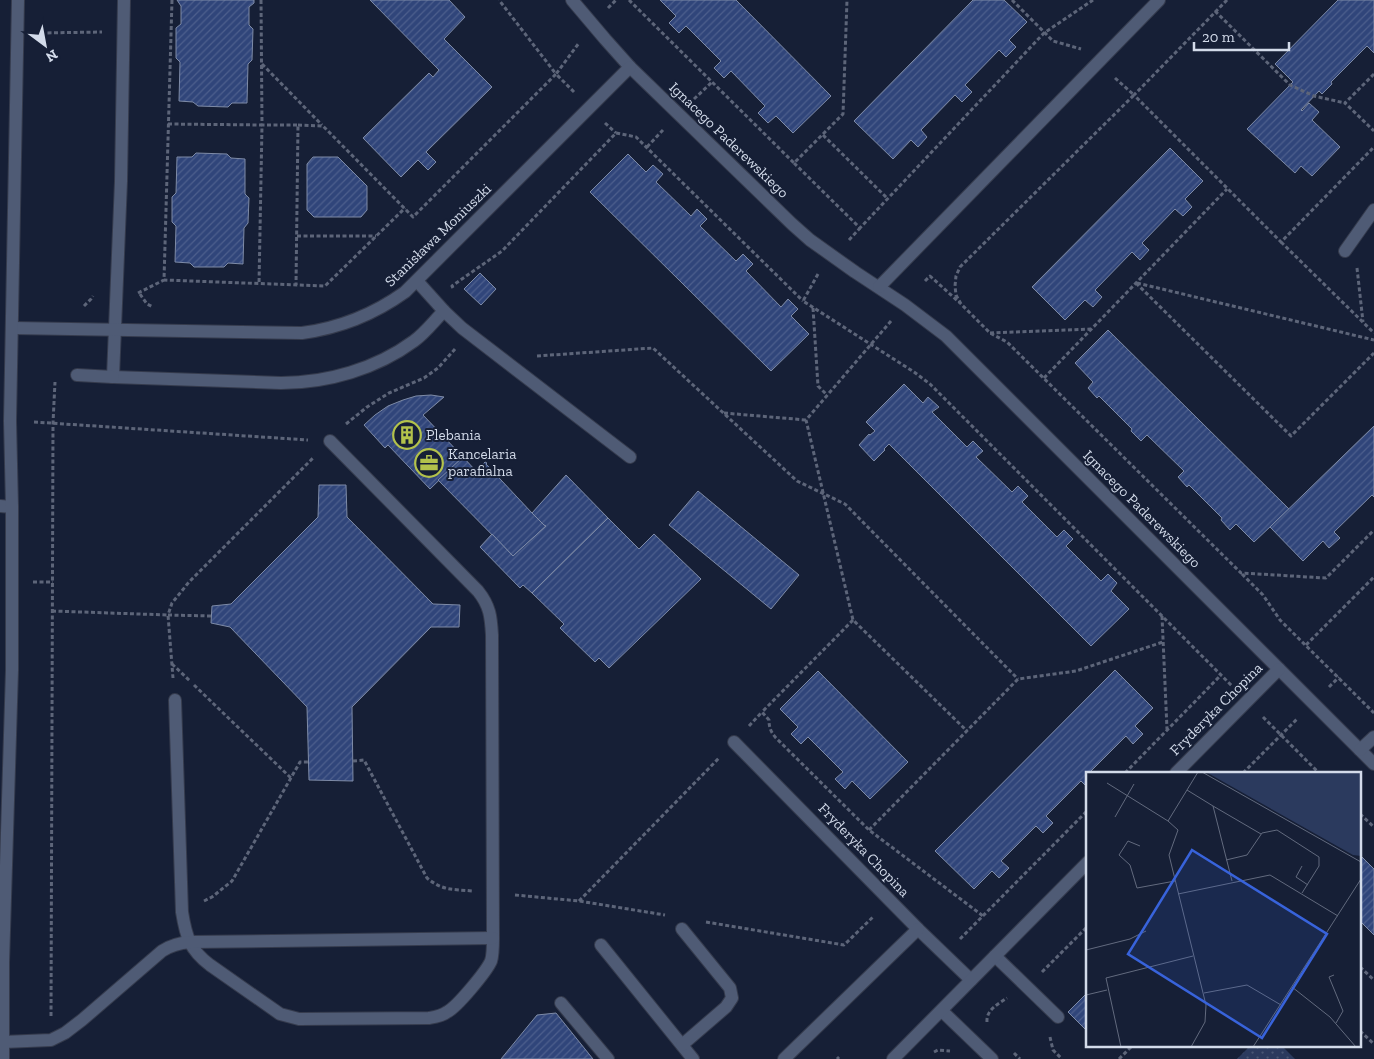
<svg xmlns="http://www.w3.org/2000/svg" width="1374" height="1059" font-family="'Zilla Slab',serif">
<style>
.green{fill:url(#green-dots)}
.building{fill:url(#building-hatch);stroke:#7e8ba7}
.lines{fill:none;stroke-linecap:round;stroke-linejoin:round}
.service-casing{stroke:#353b4d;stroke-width:14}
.minor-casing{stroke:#353b4d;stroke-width:14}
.secondary-casing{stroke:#353b4d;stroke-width:14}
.path{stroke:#5d6579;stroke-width:3;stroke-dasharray:4 2.5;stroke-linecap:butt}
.service{stroke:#4f5b75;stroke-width:12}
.minor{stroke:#4f5b75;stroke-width:12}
.secondary{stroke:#4f5b75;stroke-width:12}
.labels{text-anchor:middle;stroke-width:4;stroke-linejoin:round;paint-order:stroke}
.street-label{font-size:15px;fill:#d3dbea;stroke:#161f36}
.poi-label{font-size:15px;fill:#d3dbea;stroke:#161f36;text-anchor:start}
.inset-road{fill:none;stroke:#626a7e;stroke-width:1}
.view{fill:#3863db;fill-opacity:0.15;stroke:#3863db;stroke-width:2.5}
.inset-edge{fill:none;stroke:#d3dbea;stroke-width:2.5}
</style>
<defs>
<pattern id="green-dots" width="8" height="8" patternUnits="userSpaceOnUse" patternTransform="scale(1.25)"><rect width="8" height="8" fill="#2b3a5e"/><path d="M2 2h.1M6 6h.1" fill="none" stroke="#495675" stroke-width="1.8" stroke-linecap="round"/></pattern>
<pattern id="building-hatch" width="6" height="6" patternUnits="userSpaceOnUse" patternTransform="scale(1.25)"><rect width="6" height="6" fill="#30457a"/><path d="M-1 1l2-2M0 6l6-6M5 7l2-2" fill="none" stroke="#4d5f8d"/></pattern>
</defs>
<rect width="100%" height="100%" fill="#161f36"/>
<polygon class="green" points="1251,1045 1281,1045 1295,1059 1237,1059"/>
<g class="building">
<polygon points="177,0 254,0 254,3 249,7 249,25 253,29 252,60 248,64 247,103 232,103 228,107 198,106 193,102 179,101 180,62 176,58 176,28 181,24 181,6"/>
<polygon points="370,0 449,0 465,17 444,39 492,87 426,152 436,162 428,170 418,160 401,177 363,138 429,73 433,77 439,70"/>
<polygon points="660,0 736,0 831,96 793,133 776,116 768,123 758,113 765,106 731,71 724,78 714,68 721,61 686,26 679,33 669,23 676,16"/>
<polygon points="973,0 1004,0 1027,22 1009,40 1016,47 1006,57 999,50 965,85 972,92 962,102 955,95 921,130 927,137 918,147 911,140 893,159 854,121"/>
<polygon points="1338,0 1374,0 1374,53 1367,46 1331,82 1332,84 1322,94 1319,91 1301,110 1302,111 1309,103 1319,112 1312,120 1340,147 1312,176 1301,166 1295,173 1247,129 1293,82 1275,64"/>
<polygon points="1170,148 1203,181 1185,199 1192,207 1183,216 1175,209 1142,243 1149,250 1140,260 1132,252 1095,290 1102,297 1093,307 1085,300 1065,320 1032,287"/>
<polygon points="196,153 227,154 231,158 245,159 245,194 249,198 248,223 244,228 243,264 228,263 224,267 194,267 190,263 175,262 176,226 172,222 172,197 176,193 177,157 192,157"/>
<polygon points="628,154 646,172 653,165 663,174 656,182 691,216 697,209 707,219 700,226 736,261 743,254 753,264 746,271 781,307 788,299 798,309 791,316 809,334 771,371 590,192"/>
<polygon points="313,157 338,157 367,186 367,210 361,217 314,217 307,210 307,164"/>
<polygon points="480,273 496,289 481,305 464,289"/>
<polygon points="1108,330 1289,509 1254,542 1236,524 1230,530 1221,520 1222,518 1189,485 1187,487 1178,477 1184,471 1147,435 1141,441 1131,431 1132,429 1099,396 1097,398 1088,388 1093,382 1075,363"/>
<polygon points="904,384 923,403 928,397 939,407 932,412 967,447 973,441 983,451 976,457 1012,492 1018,486 1028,496 1022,502 1057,537 1064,530 1073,539 1066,546 1101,581 1108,574 1117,583 1111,591 1129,609 1091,646 889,444 884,449 885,450 874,461 859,445 869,434 870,435 875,431 866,422"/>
<polygon points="431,395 444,397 423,415 463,457 430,489 388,445 385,448 364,425 375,415 388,406 403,400 416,396"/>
<polygon points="1374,426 1374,497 1372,495 1334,532 1340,538 1329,548 1323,541 1303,561 1270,527"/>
<polygon points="463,457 476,471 485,462 487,463 486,464 532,513 544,525 546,526 513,556 438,480"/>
<polygon points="566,475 608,518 532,593 523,585 520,588 480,547 492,534 513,556 546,526 544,525 532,513"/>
<polygon points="319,485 346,485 347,517 433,604 460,605 459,627 431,627 352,707 353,781 309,780 307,707 230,627 211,623 212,606 231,604 318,517"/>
<polygon points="698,491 799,575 771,609 669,525"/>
<polygon points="608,518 639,549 654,534 701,579 609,668 599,658 595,662 560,628 564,624 532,593"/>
<polygon points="1115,670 1153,708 1135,726 1143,734 1133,744 1126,736 1091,771 1092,773 1088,773 1088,788 1081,781 1046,816 1053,823 1043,833 1036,826 1001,861 1009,868 999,878 992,871 974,889 935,851"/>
<polygon points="818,671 908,762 870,799 852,781 845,789 835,779 843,772 808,737 801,744 791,734 798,727 780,709"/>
<polygon points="1360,855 1374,869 1374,935 1360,921"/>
<polygon points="1088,992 1088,1032 1068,1012"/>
<polygon points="556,1013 593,1059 501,1059 537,1015"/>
</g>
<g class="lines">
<defs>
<g id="service">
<path d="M124 0 121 181 113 377 281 383C327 383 376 369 414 341 425 333 434 321 444 311"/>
<polyline points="417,281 444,311 462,328 630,457"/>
<polyline points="77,375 113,377"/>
<path d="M175 700 182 912C186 937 190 950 210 965L280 1014 299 1019 429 1018C435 1017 442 1016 447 1012 457 1007 486 972 491 961 493 955 493 945 493 938L492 635C491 617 490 606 478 591L330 441"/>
<polyline points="734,742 918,929 971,980"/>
<polyline points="601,945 693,1059"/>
<polyline points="995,956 1058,1017"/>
<polyline points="561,1003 608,1059"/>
<path d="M3 1042 51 1040 65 1033 82 1020 162 951C171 945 179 943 190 942L493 938"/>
<polyline points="682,1045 726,1007 732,998 730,988 682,929"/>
<polyline points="784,1059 918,929"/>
</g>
<g id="minor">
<polyline points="572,0 605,39 630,67 792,224 810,240 855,272 905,305 946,336 1374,764"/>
<polyline points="1345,251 1374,210"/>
<polyline points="879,287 1159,0"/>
<path d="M13 328 302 333C340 328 373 315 405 292L630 67"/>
<polyline points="0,506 12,507"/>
<polyline points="1360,750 1374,737"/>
<polyline points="1176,773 1279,669"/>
<polyline points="942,1011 992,1059"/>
<polyline points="893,1059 1088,862"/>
</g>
<polyline id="secondary" points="3,1059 3,963 12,670 12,507 10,421 18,0"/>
</defs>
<use href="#service" class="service-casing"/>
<use href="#minor" class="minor-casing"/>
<use href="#secondary" class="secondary-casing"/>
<g class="path">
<polyline points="172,0 164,280 325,286 405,208"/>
<polyline points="261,0 262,125 298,125 296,285"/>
<polyline points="629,0 794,163 843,114 847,0"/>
<polyline points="1012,0 1053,41 1081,49"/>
<polyline points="1227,0 1134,95 1281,242 1374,147"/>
<polyline points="608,8 616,0"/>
<polyline points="1215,11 1290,85 1314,96 1345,103"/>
<polyline points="41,33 102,32"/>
<polyline points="262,64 322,125"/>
<polyline points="1374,74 1345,103 1374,131"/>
<polyline points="1115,78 1134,95 960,267 956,276 955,286 956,295 961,304 990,333 1007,342 1241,573 1326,578 1374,530"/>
<polyline points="574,92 556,74 579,43"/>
<polyline points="694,99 712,82"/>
<polyline points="605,123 616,133"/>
<polyline points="168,124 262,125 259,284"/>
<polyline points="298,125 323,126 413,217 556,74 499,0"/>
<polyline points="823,135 888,199"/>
<polyline points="647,147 663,130"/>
<polyline points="794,163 860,228 1044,33 1093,0"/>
<polyline points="297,236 376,236"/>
<polyline points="849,240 860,228"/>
<polyline points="1281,242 1374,333"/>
<polyline points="1357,268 1363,322"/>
<polyline points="818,274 803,301 914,372 930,384 1232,686"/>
<polyline points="925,281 930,276 960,303"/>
<polyline points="1136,283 1291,436 1374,353"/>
<polyline points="1137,283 1374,340"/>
<polyline points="453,288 452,286 502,251 616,133 636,137 803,301"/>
<polyline points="138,293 164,280"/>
<polyline points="140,294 147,304 153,307"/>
<polyline points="84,306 91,299 93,296"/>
<polyline points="813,308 818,386 827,395"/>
<polyline points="891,321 806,420 853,620 967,731"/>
<polyline points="990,333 1091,329"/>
<polyline points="537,356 653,348 797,481 845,504 1018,679"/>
<polyline points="1044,378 1227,189"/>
<polyline points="724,413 806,420"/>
<polyline points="34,422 308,440"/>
<polyline points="346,424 367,407 389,393 424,378 438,368 455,349"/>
<polyline points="1242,574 1263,595 1280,620 1374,713"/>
<polyline points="33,582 53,582"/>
<polyline points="52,611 168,615 173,678"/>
<polyline points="211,616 168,615 172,603 189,582 314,457"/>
<polyline points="1162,616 1167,729"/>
<path d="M853 620 762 712 769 720C769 728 771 732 776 738L869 830 983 916"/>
<polyline points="1306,645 1374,577"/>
<polyline points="172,664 190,681"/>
<polyline points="194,685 291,778"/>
<polyline points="1329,687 1339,677"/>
<polyline points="1263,717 1319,773"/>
<polyline points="749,726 762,712"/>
<path d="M353 761 364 760 427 878C443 891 452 889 472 891"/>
<polyline points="1125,773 1221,675"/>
<polyline points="1243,773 1298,718"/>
<polyline points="1360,814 1374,827"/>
<polyline points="869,830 1018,679 1076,671 1163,642"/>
<polyline points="515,895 579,901 665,915"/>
<polyline points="204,901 212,897 232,881 300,762 309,762"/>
<polyline points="579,901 719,758"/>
<polyline points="706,922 844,945 874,916"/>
<polyline points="960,939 1088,810"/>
<polyline points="1360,967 1374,980"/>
<polyline points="1042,972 1088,926"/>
<polyline points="51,1016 53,423 55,382"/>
<path d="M987 1022C986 1010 998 1004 1007 998"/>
<polyline points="1360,1031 1374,1044"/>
<polyline points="1050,1037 1053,1050 1062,1059"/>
<polyline points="934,1052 938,1050 950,1051"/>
<polyline points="1014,1053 1020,1059"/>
<polyline points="837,1057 839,1059"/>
<polyline points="1119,1059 1133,1045"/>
</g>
<use href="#service" class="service"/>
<use href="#minor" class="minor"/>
<use href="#secondary" class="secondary"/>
</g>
<defs>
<symbol id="building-ring" viewBox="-11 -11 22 22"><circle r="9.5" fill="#161f36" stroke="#b3c24b" stroke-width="1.5"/><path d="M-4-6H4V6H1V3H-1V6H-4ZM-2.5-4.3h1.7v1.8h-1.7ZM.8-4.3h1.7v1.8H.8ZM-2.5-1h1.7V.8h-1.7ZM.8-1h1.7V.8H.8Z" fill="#b3c24b"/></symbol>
<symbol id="office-ring" viewBox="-11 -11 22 22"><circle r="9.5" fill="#161f36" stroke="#b3c24b" stroke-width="1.5"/><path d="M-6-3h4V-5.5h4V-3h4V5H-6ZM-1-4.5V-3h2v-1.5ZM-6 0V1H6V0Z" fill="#b3c24b"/></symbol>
</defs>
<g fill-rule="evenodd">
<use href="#building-ring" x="391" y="419" width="32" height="32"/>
<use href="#office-ring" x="413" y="447" width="32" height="32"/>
</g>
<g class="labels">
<g class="street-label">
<text transform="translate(729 140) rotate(44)" y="5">Ignacego Paderewskiego</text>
<text transform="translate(438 235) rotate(-44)" y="5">Stanisława Moniuszki</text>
<text transform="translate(1142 509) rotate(45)" y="5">Ignacego Paderewskiego</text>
<text transform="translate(1216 709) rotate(-45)" y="5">Fryderyka Chopina</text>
<text transform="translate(864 850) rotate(46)" y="5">Fryderyka Chopina</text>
</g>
<g class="poi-label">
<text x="426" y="440">Plebania</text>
<text x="448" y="459">Kancelaria<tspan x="448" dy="17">parafialna</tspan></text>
</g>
</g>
<g transform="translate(1086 772)">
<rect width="275" height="275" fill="#161f36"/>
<path d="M120 0H275V84L267 83Z" fill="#2b3a5e"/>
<path class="inset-road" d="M116 0 275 90M21 11 82 49M101 18 127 34 146 109M127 34 175 62M29 45 48 12M54 74 42 69 33 83 44 93 51 116 89 109M140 88 161 83 176 61 191 58 233 85V94L216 121M216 94 210 105 222 113M92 122 184 103 252 144M0 178 44 167 60 159M248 203 243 205 257 239 250 251M206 215 244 245 270 275M118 221 161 213 195 233M0 223 21 218M35 275 20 206 107 184M105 275 119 250 120 233 83 83 92 58 82 49 112 0M167 275 275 107"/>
<path class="view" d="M106 78 241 162 176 266 42 182Z"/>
<rect width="275" height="275" class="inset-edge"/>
</g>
<g transform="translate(45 45) rotate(148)" stroke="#161f36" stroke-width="4" paint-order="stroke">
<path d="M0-4L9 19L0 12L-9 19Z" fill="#d3dbea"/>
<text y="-8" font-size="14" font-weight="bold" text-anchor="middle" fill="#d3dbea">N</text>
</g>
<path d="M1194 42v8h95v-8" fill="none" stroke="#d3dbea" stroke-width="2.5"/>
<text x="1202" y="42" font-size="15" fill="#d3dbea" stroke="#161f36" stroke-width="4" paint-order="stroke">20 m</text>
</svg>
